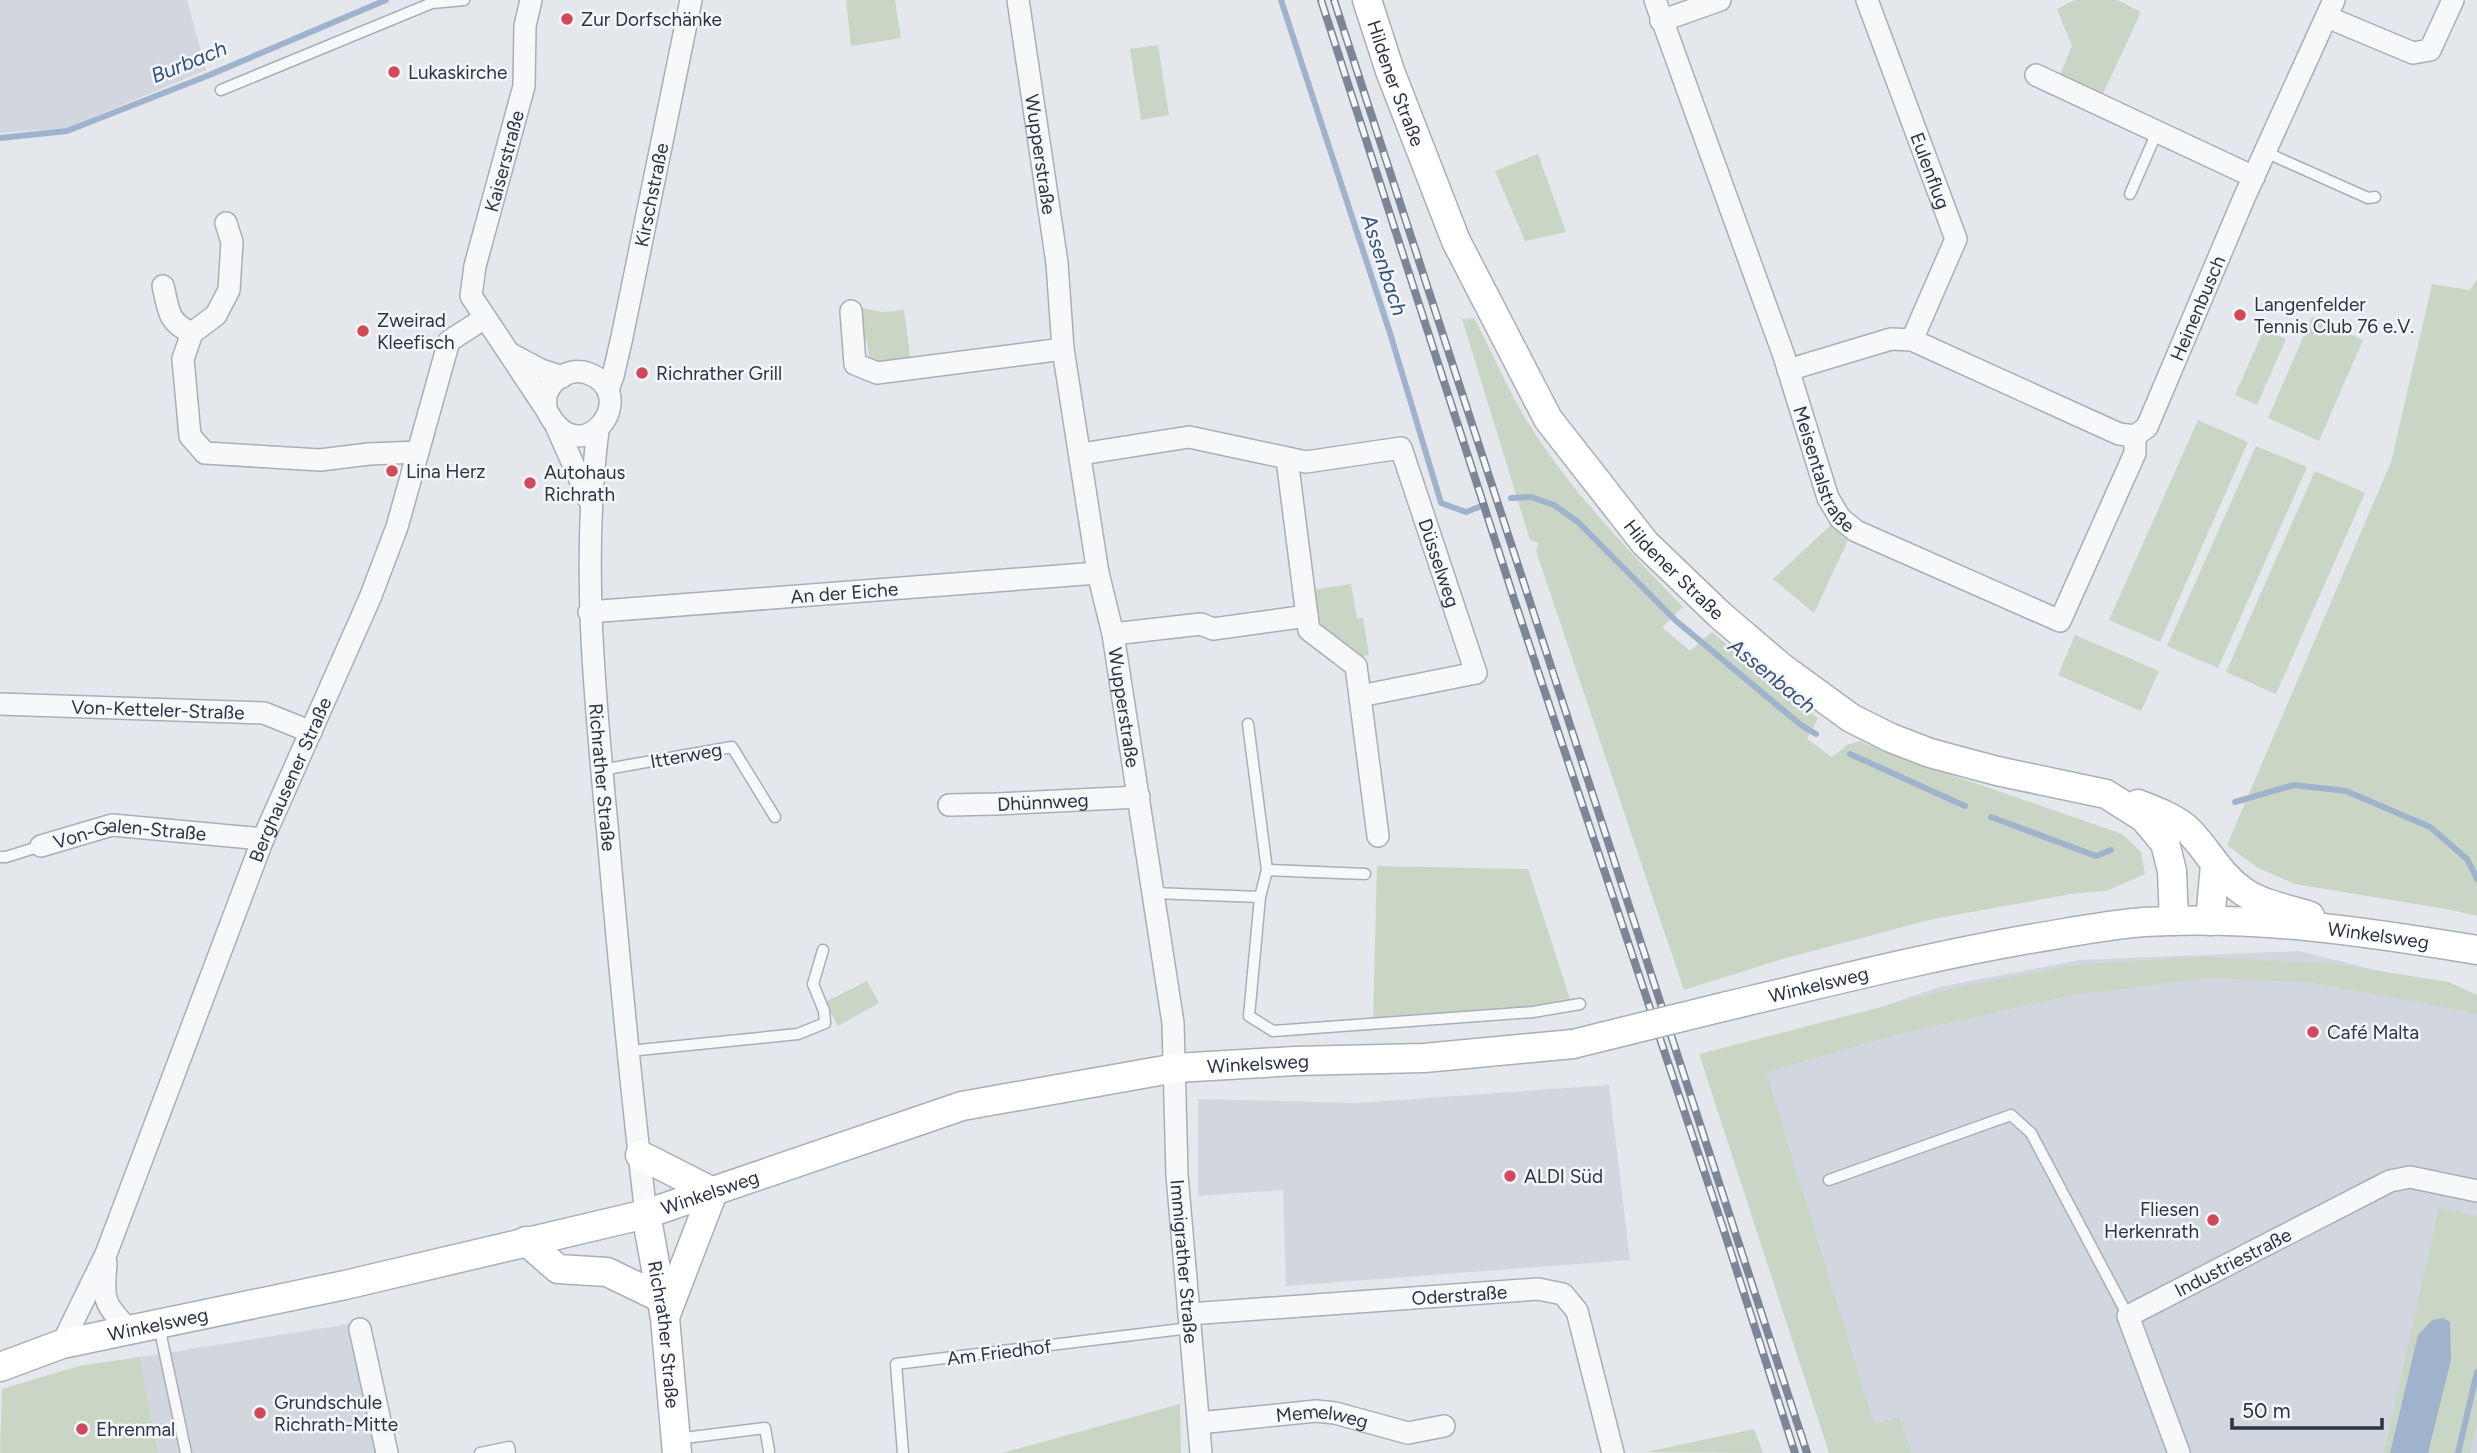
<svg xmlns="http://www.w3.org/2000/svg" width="2477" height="1453" font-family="Figtree,sans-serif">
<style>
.built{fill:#d2d6de}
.green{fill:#c9d6c5}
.water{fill:#9fb4cc}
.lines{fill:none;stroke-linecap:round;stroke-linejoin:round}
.stream{stroke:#9fb4cc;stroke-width:6}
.lane-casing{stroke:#a9aeb7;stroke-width:13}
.street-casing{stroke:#a9aeb7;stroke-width:24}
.secondary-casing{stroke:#a9aeb7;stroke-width:31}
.lane{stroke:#f7f8fa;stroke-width:10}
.street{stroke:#f7f8fa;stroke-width:21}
.secondary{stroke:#fff;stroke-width:28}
.rail-casing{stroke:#7d8696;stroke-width:8}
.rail{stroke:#f4f6f9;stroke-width:5;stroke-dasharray:16;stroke-linecap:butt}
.secondary-bridge-casing{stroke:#a9aeb7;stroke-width:31;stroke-linecap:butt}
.secondary-bridge{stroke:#fff;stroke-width:28}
.poi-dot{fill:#d1495b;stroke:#f4f6f9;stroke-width:2.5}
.labels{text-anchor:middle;stroke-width:5;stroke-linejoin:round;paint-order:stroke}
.poi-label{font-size:19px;fill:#2b3445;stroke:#f4f6f9;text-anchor:start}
.street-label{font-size:19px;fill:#2b3445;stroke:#f4f6f9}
.water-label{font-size:21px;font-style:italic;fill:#34527a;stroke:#f4f6f9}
</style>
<rect width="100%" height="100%" fill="#e4e7ec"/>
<g class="built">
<polygon points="0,0 187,0 206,70 67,128 0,133"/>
<polygon points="2299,951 2477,995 2477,1453 1845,1453 1716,1064 1939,987 2079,960"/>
<polygon points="1609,1085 1630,1260 1286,1286 1283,1190 1198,1196 1198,1099 1357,1103"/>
<polygon points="349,1324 379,1453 158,1453 140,1357"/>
</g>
<g class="green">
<polygon points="846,0 895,0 901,38 851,46"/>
<polygon points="2075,0 2117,0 2141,12 2101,98 2059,77 2072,46 2057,9"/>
<polygon points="1158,45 1169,115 1141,120 1130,49"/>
<polygon points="1538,154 1566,232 1525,241 1495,171"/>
<polygon points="2477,279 2477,916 2452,910 2295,884 2258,868 2227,845 2391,462 2432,284 2470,290"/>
<polygon points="855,307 882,312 904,310 911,364 889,367 870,361 867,341 860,342"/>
<polygon points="2312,317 2363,340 2319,441 2268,418"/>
<path d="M1474 318C1489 346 1502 376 1517 404 1560 480 1623 545 1683 607L1662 627 1690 651 1712 632 1766 678 1818 718 1807 739 1832 757 1847 745 1860 741 1885 752 2122 834 2141 852 2145 874 2106 891 2071 894 1933 919 1782 959 1684 990 1536 551 1539 543 1530 540 1462 319Z"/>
<polygon points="2264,329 2286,339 2257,405 2235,395"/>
<polygon points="2198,420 2248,442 2160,642 2109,620"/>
<polygon points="2256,446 2307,467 2218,668 2167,646"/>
<polygon points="2315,471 2365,493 2276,694 2226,672"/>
<polygon points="1832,524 1849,538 1814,613 1773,579"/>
<polygon points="1351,584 1357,619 1363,618 1369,655 1360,657 1319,627 1312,590"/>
<polygon points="2075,635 2159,671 2141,711 2058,675"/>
<polygon points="1377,866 1528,869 1572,1005 1373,1024"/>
<polygon points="2200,957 2334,964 2449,982 2477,995 2477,1015 2464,1011 2309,982 2207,978 2067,996 1895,1035 1766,1072 1874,1424 1899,1417 1912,1453 1829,1453 1699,1054 1959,987 2074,965"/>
<polygon points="867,981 879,1003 838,1026 825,1002"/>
<polygon points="2439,1208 2477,1216 2477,1422 2470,1453 2384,1453"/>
<polygon points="140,1357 158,1453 0,1453 2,1389 79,1366"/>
<polygon points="1180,1404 1181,1453 1002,1453"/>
<polygon points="1754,1429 1763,1453 1646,1452"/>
</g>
<polygon class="water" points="2443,1318 2450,1322 2451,1360 2428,1453 2390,1453 2418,1335 2432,1320"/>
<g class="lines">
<g class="stream">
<polyline points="1281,0 1390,333 1441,503 1466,512 1479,507"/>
<polyline points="0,138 67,131 207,76 386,0"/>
<polyline points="1511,498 1531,497 1554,505 1578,522 1675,620 1801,725 1816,734"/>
<polyline points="1850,754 1965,806"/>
<polyline points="2235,802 2294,785 2346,791 2430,827 2467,859 2477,879"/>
<polyline points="1991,817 2096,856 2111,850"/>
<polyline points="2458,1453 2477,1372"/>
</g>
<defs>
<g id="lane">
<polyline points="221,90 432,3 464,0"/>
<polyline points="2265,152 2368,198 2375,197"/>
<polyline points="2130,194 2157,132"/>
<polyline points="1248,724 1267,870 1260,897 1249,1016 1273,1031 1533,1012 1580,1004"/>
<polyline points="601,770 732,747 775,817"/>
<polyline points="0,857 6,857 41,846"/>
<polyline points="1267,870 1365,874"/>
<polyline points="1153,893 1260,897"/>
<polyline points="629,1051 798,1034 825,1023 824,1011 813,984 823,950"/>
<polyline points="1829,1180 2011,1115 2031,1133 2128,1316"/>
<polyline points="159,1326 186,1453"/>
<polyline points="676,1439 765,1428 769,1451"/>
<polyline points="480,1453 509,1447 510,1453"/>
<polyline points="903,1453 896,1364 1190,1328"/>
</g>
<g id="street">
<path d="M531 0 525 26 524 86 475 266 471 296 546 409C580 479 645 393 587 373 572 368 553 377 547 393 545 397 546 404 546 409"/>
<path id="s1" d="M1018 0 1057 263 1063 349 1098 573 1113 634 1173 1023 1177 1175 1201 1453"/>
<path id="s2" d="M1655 0 1784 356 1828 498 1840 518 1856 531 2060 621 2135 453V436"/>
<path id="s3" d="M1867 0 1956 239 1912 340"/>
<polyline points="2327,17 2413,53 2430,50 2453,0"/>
<polyline points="1661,21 1720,0"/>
<polyline points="2036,75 2254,177"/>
<polyline points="226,223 232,242 229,290 216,315 192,333 183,359 190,436 205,453 320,460 369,454 418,452"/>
<path d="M163 286C169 310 167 322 192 333"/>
<polyline points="851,311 855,364 877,373 1063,349"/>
<polyline points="511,354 541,370 562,377"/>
<polyline points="1788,370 1891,339 1912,340 2119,434 2135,436"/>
<path id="s4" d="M608 390 613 376 622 337 691 0"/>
<polyline points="557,428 589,500"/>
<path id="s5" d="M598 430C581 565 595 700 608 836 619 962 631 1088 646 1214"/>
<path id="s6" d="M2135 436 2147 427 2244 198 2334 0"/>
<path id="s7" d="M1081 454 1189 437 1306 462 1401 448 1476 673 1360 696"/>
<polyline points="1287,459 1307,616"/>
<path id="s8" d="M589 612 1098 573"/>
<polyline points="1113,634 1201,624 1213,629 1307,616 1309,630 1356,666 1378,836"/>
<path id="s9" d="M0 704 264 713 311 732"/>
<path id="s10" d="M949 805 996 804 1139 797"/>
<path id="s11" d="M41 846 112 825 263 839"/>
<path d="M106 1263C103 1301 103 1302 129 1330"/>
<path id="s12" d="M1189 1314 1538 1289 1563 1294 1577 1311 1613 1453"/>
<polyline points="360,1329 387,1453"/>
<path id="s13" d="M62 1344 106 1254 263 839 370 598 397 527 449 341 485 318"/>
<path id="s14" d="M1199 1423 1316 1411 1335 1413 1408 1433 1444 1426"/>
<path id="s15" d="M2179 1453 2128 1316 2390 1181 2410 1177 2477 1191"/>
</g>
<g id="secondary">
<path id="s16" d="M1367 0 1390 71 1456 241 1548 419 1645 543 1720 615 1781 667 1851 718 1891 738 1930 753 1997 771 2106 794 2144 818 2165 843 2172 871 2174 921"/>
<path d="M2138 804C2154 810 2178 819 2190 832 2209 852 2221 877 2244 892 2263 905 2289 909 2310 916"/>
<polyline points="2210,921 2215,865"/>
<path id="s17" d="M1723 1007C1825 983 1926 957 2029 939 2067 933 2105 925 2144 922 2255 915 2368 932 2477 950"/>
<polyline points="640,1155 713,1192"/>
<path id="s18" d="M646 1214 665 1318 677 1453"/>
<polyline points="526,1241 558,1269 607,1272 661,1298"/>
<polyline points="665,1317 713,1192"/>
<path id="s19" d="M0 1367 62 1344 345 1285 646 1214 962 1106 1176 1068 1295 1061 1424 1058 1573 1044"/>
</g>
</defs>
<use href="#lane" class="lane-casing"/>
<use href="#street" class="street-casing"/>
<use href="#secondary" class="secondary-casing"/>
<use href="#lane" class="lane"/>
<use href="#street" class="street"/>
<use href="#secondary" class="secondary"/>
<defs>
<g id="rail">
<polyline points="1321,0 1515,602 1726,1237 1795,1453"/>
<polyline points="1334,0 1807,1453"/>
</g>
</defs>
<use href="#rail" class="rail-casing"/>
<use href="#rail" class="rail"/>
<defs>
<polyline id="secondary-bridge" points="1573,1044 1723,1007"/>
</defs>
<use href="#secondary-bridge" class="secondary-bridge-casing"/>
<use href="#secondary-bridge" class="secondary-bridge"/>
</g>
<g class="poi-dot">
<circle cx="567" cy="19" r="7"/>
<circle cx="394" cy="72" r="7"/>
<circle cx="2240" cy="315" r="7"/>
<circle cx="363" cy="331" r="7"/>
<circle cx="642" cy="373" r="7"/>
<circle cx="392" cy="471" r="7"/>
<circle cx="530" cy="483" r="7"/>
<circle cx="2313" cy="1032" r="7"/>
<circle cx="1510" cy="1176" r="7"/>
<circle cx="2213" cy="1220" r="7"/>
<circle cx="260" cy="1413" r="7"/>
<circle cx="82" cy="1429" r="7"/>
</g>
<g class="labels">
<g class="poi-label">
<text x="581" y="26">Zur Dorfschänke</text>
<text x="408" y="79">Lukaskirche</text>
<text x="2254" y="311">Langenfelder<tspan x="2254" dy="22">Tennis Club 76 e.V.</tspan></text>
<text x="377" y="327">Zweirad<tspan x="377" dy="22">Kleefisch</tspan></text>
<text x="656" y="380">Richrather Grill</text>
<text x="406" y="478">Lina Herz</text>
<text x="544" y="479">Autohaus<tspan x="544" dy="22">Richrath</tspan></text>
<text x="2327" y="1039">Café Malta</text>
<text x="1524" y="1183">ALDI Süd</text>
<text x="2199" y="1216" text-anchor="end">Fliesen<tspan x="2199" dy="22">Herkenrath</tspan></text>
<text x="274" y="1409">Grundschule<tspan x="274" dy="22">Richrath-Mitte</tspan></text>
<text x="96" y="1436">Ehrenmal</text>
</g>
<g class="street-label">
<text dy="7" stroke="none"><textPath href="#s16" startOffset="88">Hildener Straße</textPath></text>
<text dy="7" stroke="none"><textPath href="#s1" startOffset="156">Wupperstraße</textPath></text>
<text transform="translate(504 161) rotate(-75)" y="7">Kaiserstraße</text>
<text dy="7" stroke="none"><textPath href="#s3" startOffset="182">Eulenflug</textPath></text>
<text dy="7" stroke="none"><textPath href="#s4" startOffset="200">Kirschstraße</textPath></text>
<text dy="7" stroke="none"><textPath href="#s6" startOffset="144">Heinenbusch</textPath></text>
<text dy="7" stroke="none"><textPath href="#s2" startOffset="499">Meisentalstraße</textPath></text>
<text dy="7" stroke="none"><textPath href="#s7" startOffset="446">Düsselweg</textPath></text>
<text dy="7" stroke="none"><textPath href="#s16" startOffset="654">Hildener Straße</textPath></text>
<text dy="7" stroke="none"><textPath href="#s8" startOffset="256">An der Eiche</textPath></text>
<text dy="7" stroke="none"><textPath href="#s1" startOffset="716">Wupperstraße</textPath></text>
<text dy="7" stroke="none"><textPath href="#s9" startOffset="158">Von-Ketteler-Straße</textPath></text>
<text transform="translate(686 755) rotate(-10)" y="7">Itterweg</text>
<text dy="7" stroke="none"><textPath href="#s5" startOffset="348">Richrather Straße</textPath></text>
<text dy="7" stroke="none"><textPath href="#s13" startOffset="609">Berghausener Straße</textPath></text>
<text dy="7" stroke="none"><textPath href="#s10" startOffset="94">Dhünnweg</textPath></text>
<text dy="7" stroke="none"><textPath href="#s11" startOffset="91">Von-Galen-Straße</textPath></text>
<text dy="7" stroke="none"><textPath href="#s17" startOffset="665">Winkelsweg</textPath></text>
<text dy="7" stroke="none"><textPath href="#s17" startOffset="98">Winkelsweg</textPath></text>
<text dy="7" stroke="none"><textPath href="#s19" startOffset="1298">Winkelsweg</textPath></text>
<text dy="7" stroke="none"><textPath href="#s19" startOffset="732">Winkelsweg</textPath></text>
<text dy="7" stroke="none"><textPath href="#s1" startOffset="1274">Immigrather Straße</textPath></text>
<text dy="7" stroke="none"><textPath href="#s15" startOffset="264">Industriestraße</textPath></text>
<text dy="7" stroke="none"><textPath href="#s12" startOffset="271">Oderstraße</textPath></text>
<text dy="7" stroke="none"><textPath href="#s19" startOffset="164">Winkelsweg</textPath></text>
<text dy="7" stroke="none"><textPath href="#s18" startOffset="122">Richrather Straße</textPath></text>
<text transform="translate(999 1352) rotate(-7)" y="7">Am Friedhof</text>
<text dy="7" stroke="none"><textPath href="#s14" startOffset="124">Memelweg</textPath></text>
</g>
<g class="water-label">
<text transform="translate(189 62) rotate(-22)" y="7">Burbach</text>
<text transform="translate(1384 265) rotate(72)" y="7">Assenbach</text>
<text transform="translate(1772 676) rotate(39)" y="7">Assenbach</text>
</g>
</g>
<path d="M2232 1418v10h150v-10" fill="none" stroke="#2b3445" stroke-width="3.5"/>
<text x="2242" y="1418" font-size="21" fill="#2b3445" stroke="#f4f6f9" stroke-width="5" paint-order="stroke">50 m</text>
</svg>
